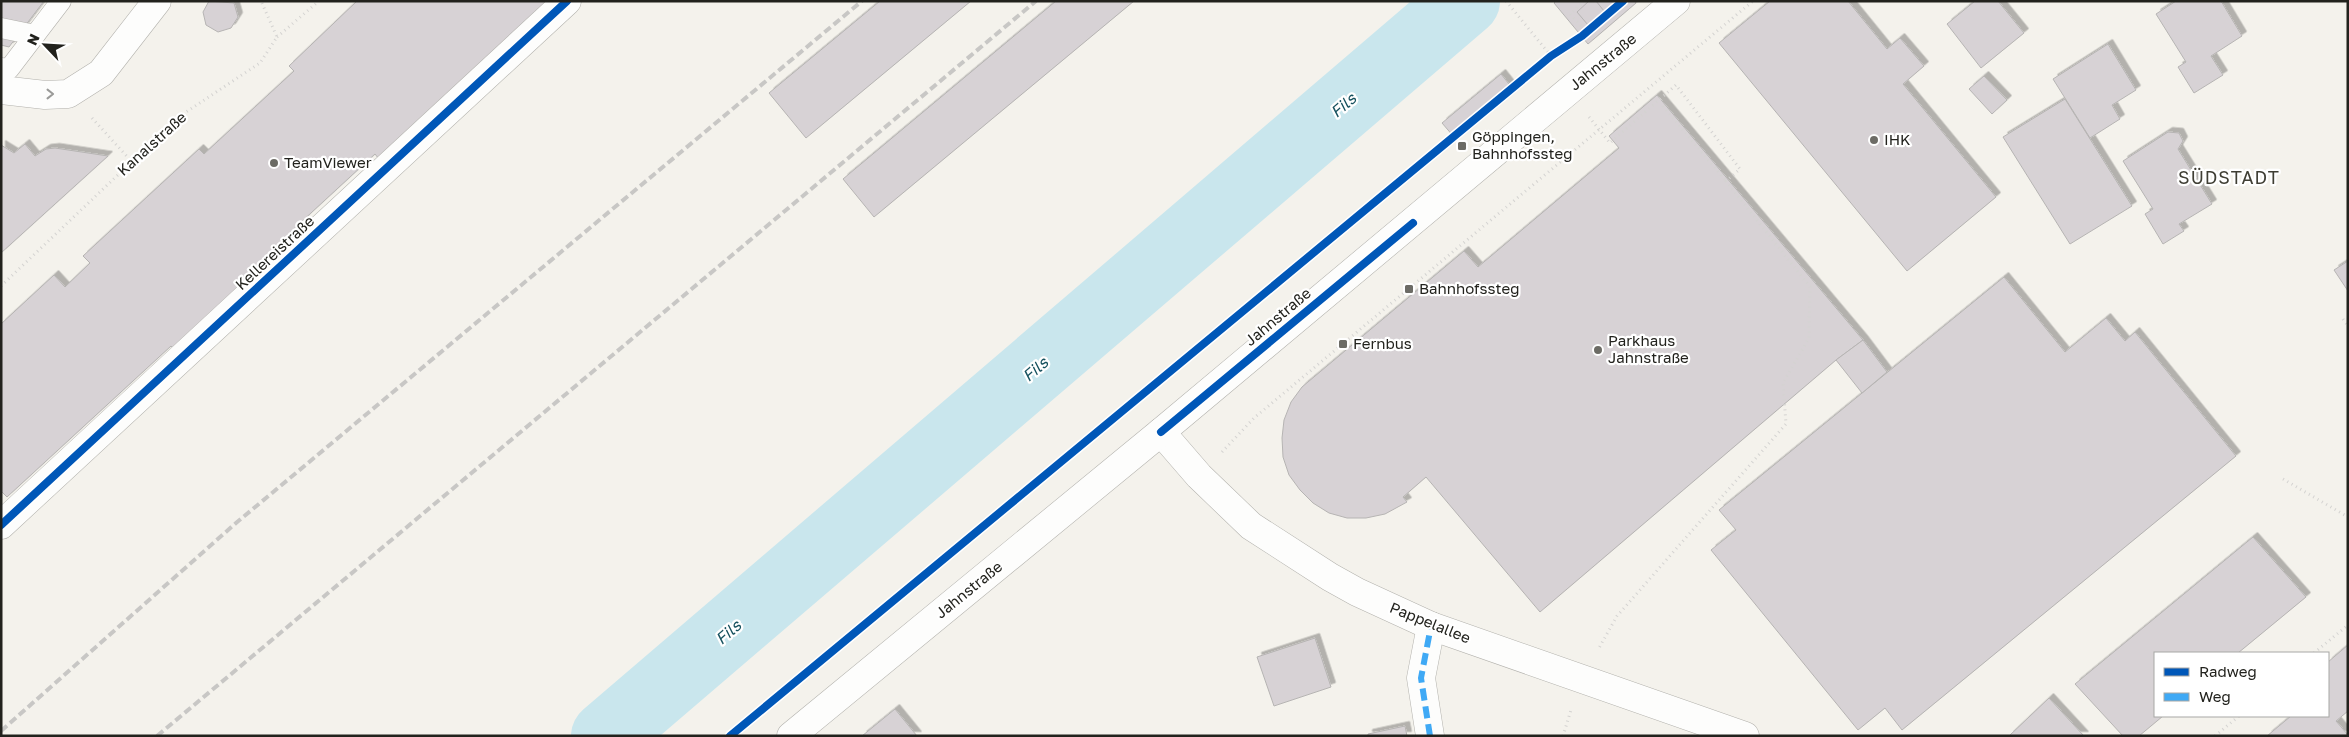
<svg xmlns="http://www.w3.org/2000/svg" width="2349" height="737" font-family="'Golos Text',sans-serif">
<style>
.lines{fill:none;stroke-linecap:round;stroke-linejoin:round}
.river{stroke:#c9e6ed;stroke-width:70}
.building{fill:#d7d2d5;stroke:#b6b4b3;filter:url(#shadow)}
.service-casing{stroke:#b2b1ac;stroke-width:21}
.minor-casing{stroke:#b2b1ac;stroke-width:29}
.secondary-casing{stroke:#b2b1ac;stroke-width:29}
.path{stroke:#d4d3d1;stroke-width:3;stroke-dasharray:1 4;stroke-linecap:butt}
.service{stroke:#fdfdfc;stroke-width:20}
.minor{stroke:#fdfdfc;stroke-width:28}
.secondary{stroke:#fdfdfc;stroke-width:28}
.rail{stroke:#c8c7c5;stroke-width:4;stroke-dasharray:8 4;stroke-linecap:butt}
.quiet{stroke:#3fa9f5;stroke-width:6;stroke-dasharray:12 6;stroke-linecap:butt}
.cycleway-casing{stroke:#fff;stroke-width:11}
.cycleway{stroke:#0057b8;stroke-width:8}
.oneway{stroke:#9a9a98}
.poi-dot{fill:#6c6b65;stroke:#fff;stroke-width:2}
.labels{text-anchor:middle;stroke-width:4.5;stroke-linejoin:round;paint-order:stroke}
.street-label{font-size:15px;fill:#22221d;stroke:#fff}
.poi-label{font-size:15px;fill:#22221d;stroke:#fff;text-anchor:start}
.water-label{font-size:16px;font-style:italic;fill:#16515e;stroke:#fff}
.quarter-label{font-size:18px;letter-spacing:1px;fill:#3f3e34;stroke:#fff}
</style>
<defs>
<filter id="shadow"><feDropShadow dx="4.5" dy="-4.5" stdDeviation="0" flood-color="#0004"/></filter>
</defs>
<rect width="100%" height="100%" fill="#f4f2ec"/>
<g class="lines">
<polyline class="river" points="606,736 1465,1"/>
</g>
<g class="building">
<polygon points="1,1 44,1 9,47 1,45"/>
<polygon points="209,1 234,3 238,17 231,28 218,32 206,25 203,12"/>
<polygon points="357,1 548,1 382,163 375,154 286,236 292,242 175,350 171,346 7,497 1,491 1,324 54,275 65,287 90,263 83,256 199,149 204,154 294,71 289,66"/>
<polygon points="880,1 971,1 806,138 769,93"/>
<polygon points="1056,1 1134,1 874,217 843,179"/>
<polygon points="1556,1 1635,1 1636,3 1588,44 1554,3"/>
<polygon points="1589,1 1596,1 1604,11 1588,25 1577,12"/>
<polygon points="1770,1 1848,1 1887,49 1900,38 1924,66 1903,84 1996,197 1907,271 1719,43"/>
<polygon points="1975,1 1998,1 2024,33 1981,68 1947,24"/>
<polygon points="2176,1 2221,1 2242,36 2211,56 2223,75 2194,93 2178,67 2186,62 2156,14"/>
<polygon points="2108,44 2136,90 2112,105 2120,119 2090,138 2053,79"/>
<polygon points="1501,74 1513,89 1454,137 1442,123"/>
<polygon points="1984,76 2007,100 1992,114 1969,89"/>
<polygon points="1657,95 1863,340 1836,360 1540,612 1426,477 1403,497 1407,502 1385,514 1366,518 1347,518 1329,513 1313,503 1300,490 1289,475 1283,457 1282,438 1284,420 1291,402 1302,387 1464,251 1478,267 1619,148 1609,136"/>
<polygon points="2065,99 2132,206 2070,244 2003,137"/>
<polygon points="2168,132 2179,133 2183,141 2178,149 2212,204 2179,224 2184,231 2163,244 2145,214 2153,209 2123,161"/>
<polygon points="25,144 35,156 46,149 55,148 108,156 1,253 1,145 14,153"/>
<polygon points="2348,261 2348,291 2334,270"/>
<polygon points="2004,277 2065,352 2106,318 2125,341 2135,332 2236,456 1902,730 1885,708 1858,730 1711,550 1736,530 1719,510"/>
<polygon points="1863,340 1887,372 1862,393 1836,360"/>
<polygon points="2253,537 2306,597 2238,653 2155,653 2155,716 2163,716 2139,736 2123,736 2075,684"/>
<polygon points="1315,638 1331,687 1274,706 1257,657"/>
<polygon points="2348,645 2348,711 2336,721 2348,735 2267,736 2291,716 2328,716 2328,662"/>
<polygon points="2049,698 2084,736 2009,736"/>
<polygon points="895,709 917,736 862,736"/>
<polygon points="1405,726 1407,736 1368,736 1368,734"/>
</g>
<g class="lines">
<defs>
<g id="service">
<polyline points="1,28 35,35"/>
<polyline points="1,68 9,69 61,1"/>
</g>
<g id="minor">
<polyline points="1,90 45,95 68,94 101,73 157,1"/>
<polyline points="1161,432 1199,476 1251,526 1330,577 1357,592 1431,626 1745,736"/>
<polyline points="1,525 567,1"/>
<polyline points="1430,736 1421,678 1431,626"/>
</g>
<polyline id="secondary" points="791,736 1161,432 1676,1"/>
</defs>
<use href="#service" class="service-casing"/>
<use href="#minor" class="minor-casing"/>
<use href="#secondary" class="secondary-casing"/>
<g class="path">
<polyline points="1506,1 1551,56"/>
<polyline points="1585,1 1570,14 1586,31"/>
<polyline points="1608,1 1614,8"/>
<polyline points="277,37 319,1"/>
<polyline points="1663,106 1726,181"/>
<polyline points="1589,117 1610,143 1676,85 1740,169 1726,181 1810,287 1809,338 1783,383 1786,424 1617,616 1599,648"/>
<polyline points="92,118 132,162"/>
<polyline points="1,286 180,116 260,63 277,37 261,1"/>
<polyline points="2343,319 2348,326"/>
<polyline points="1222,452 1254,418 1753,1"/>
<polyline points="2283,479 2348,517"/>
<polyline points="2314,653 2348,625"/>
<polyline points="730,736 1561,50"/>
<polyline points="1563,736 1571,710"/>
<polyline points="2215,736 2239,716"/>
</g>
<use href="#service" class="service"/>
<use href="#minor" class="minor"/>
<use href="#secondary" class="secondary"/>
<g class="rail">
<polyline points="1,731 236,523 862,1"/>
<polyline points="157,736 1036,1"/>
</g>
<polyline class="quiet" points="1430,736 1421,678 1431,626"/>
<defs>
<g id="cycleway">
<polyline points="1161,432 1413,223"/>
<polyline points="1,525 567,1"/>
<polyline points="730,736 1551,56 1582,36 1623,1"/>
</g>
</defs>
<use href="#cycleway" class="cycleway-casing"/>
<use href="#cycleway" class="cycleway"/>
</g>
<defs><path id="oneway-chevron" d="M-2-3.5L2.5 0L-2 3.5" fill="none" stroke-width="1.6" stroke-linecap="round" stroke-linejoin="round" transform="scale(1.25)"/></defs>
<use class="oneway" href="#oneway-chevron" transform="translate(50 94)"/>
<g class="poi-dot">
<circle cx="1874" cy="140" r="5"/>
<rect x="1457" y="141" width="10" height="10" rx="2.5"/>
<circle cx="274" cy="163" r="5"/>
<rect x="1404" y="284" width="10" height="10" rx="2.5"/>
<rect x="1338" y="339" width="10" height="10" rx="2.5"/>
<circle cx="1598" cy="350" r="5"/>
</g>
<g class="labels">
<g class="street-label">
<text transform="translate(1603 62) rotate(-39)" y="5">Jahnstraße</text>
<text transform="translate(152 144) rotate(-42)" y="5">Kanalstraße</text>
<text transform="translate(275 253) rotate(-43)" y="5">Kellereistraße</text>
<text transform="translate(1278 317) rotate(-40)" y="5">Jahnstraße</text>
<text transform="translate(969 590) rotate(-39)" y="5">Jahnstraße</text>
<text transform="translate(1430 623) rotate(22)" y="5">Pappelallee</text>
</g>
<g class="poi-label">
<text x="1472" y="142">Göppingen,<tspan x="1472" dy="17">Bahnhofssteg</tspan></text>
<text x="1884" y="145">IHK</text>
<text x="284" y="168">TeamViewer</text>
<text x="1419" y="294">Bahnhofssteg</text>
<text x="1608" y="346">Parkhaus<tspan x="1608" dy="17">Jahnstraße</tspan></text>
<text x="1353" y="349">Fernbus</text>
</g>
<g class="water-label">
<text transform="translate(1343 105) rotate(-41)" y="6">Fils</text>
<text transform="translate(1035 369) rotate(-41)" y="6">Fils</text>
<text transform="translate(728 632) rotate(-41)" y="6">Fils</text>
</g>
<g class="quarter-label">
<text x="2229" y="184">SÜDSTADT</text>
</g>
</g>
<rect width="2349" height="737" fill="none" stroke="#22221d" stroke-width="5"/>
<rect x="2154" y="652" width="175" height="65" fill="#ffffff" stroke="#a7a7a5"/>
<rect x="2164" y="668" width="25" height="8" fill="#0057b8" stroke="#a7a7a5"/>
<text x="2199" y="677" font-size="15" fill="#22221d">Radweg</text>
<rect x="2164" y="693" width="25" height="8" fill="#3fa9f5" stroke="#a7a7a5"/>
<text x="2199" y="702" font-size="15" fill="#22221d">Weg</text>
<g transform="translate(45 45) rotate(295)" stroke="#ffffff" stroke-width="4" paint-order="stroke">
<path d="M0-4L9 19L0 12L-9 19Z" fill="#22221d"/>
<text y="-8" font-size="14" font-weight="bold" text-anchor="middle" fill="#22221d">N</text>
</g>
</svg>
